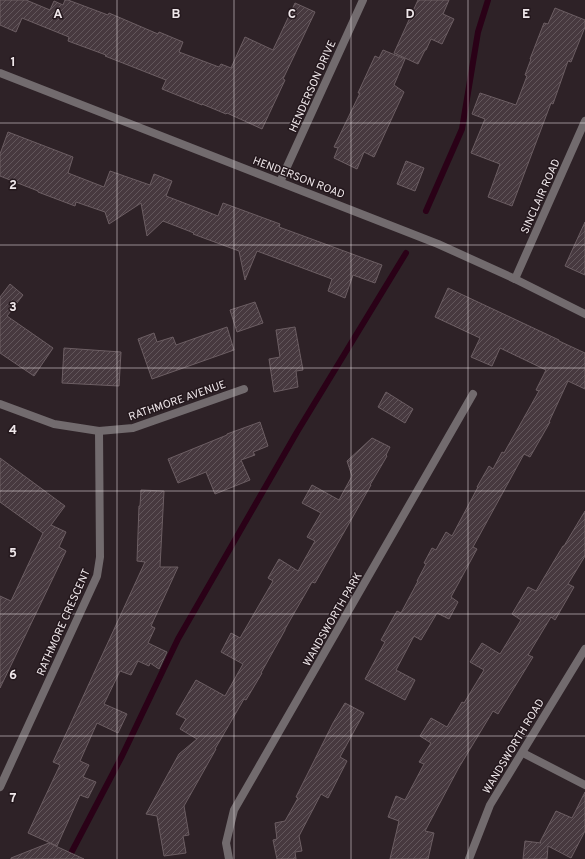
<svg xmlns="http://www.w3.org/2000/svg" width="585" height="859" font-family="Overpass,sans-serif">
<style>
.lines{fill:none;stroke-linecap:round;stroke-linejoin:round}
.stream{stroke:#2a0117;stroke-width:6}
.building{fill:url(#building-hatch);stroke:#6c5e63}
.street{stroke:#726b6e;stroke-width:8}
.grid{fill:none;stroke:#efe7ea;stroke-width:1;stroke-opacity:0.55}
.labels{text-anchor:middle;stroke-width:3;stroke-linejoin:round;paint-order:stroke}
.street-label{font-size:11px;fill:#efe7ea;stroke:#24181d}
.grid-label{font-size:13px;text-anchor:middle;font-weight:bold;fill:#efe7ea;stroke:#24181d;stroke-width:3;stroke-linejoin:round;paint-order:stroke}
</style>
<defs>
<pattern id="building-hatch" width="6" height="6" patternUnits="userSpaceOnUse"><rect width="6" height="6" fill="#47393f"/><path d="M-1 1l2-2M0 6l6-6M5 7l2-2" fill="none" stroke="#62565b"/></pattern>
</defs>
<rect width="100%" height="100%" fill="#2e2227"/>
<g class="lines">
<g class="stream">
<polyline points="426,211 462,129 478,32 488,0"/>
<polyline points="68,859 122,756 178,639 297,432 406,253"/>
</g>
</g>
<g class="building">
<polygon points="0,0 26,0 50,10 54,1 63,5 65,0 68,0 108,15 109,13 158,34 159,32 183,42 179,52 219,67 221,64 231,68 245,37 273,50 295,3 315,12 283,79 285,80 262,129 227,113 226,114 202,104 202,105 162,89 166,80 105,56 106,55 68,41 69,37 22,18 16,32 0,25"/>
<polygon points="418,0 449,0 443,14 454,19 442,44 431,39 426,50 425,50 418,64 394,53"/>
<polygon points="555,8 585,20 585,27 571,62 568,61 553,104 551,103 512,206 488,197 500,164 471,153 485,119 472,114 480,93 516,105 527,76 525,75 531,59 530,59 544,23 548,24"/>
<polygon points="383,50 405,59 394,85 404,92 374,157 364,152 357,169 334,158 338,148 334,147 360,93 358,93 375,56 379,58"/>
<polygon points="8,132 73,157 68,173 104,187 110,171 150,185 154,174 172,181 166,196 218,216 223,203 280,224 279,227 382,265 375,283 353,275 345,298 328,291 332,279 257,251 245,280 239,251 193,234 194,233 163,221 147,236 141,203 109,224 105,212 76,202 75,206 38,192 38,191 0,176 0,154"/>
<polygon points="406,161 424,168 415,191 397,184"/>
<polygon points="585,222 585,275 565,266"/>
<polygon points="10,284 23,295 7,316 53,348 34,376 0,353 0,297"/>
<polygon points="448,288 559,340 559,341 585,353 585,389 568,381 549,422 550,422 530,457 524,454 473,547 477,549 451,597 458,602 449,619 437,613 421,640 414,636 396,670 415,680 405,700 365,679 385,642 381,640 397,611 401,613 418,581 417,581 426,564 424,563 432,548 436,550 446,532 452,536 478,487 477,487 489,466 493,469 502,452 504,453 539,391 536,390 546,370 500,348 492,366 471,357 480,338 435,317"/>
<polygon points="255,302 263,323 237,332 230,310"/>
<polygon points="227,327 234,350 152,379 138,339 154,333 157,342 173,337 176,345"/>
<polygon points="295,327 303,370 296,371 298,387 274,392 269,359 280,357 276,330"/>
<polygon points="64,348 121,352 119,386 62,383"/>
<polygon points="386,392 413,409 405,423 378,407"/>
<polygon points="260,422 268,446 253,452 255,455 241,460 250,480 215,494 206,472 178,483 168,459 227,435 227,434"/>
<polygon points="372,438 390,447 386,455 387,456 370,485 371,485 315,583 312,582 285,629 285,630 261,673 262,673 246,700 244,699 215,749 216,749 184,806 189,835 183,836 186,853 164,856 157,816 146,814 179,754 197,739 180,729 186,719 176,714 196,680 225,696 243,664 221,652 231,633 240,638 273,581 268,578 279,559 298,571 315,541 307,537 321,513 302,503 312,485 339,500 352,476 347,461"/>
<polygon points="0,458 65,506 51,525 66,532 59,547 66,551 0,688 0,596 11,601 43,533 0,502"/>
<polygon points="141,490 164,491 160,567 178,567 151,626 155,628 148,643 167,652 159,669 150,663 149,666 138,661 131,675 120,671 104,704 127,714 118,733 97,723 80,761 89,765 83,777 96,782 88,798 80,795 57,846 28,833 60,765 53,762 145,562 137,561 139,506 140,506"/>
<polygon points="585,511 585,556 568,584 574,587 555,620 551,617 528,655 533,657 498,714 493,711 458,769 425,831 434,833 428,859 390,859 399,821 388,817 396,796 405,800 424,764 419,762 431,743 420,736 431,718 447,727 462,702 464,703 484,670 470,662 482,643 500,654 521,620 512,614 528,587 536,591 563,546 564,546"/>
<polygon points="345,703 364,713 340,757 347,761 328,798 321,794 299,836 302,851 295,852 296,859 277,859 273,840 277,839 275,823 285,821 298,798 296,797 333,723"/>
<polygon points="585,792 585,831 571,858 548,846 547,859 523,859 525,841 541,843 540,842 556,811 572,818"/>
<polygon points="49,843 84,859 11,859 11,858"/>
</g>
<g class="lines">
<g class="street">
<polyline points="0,73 438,244 515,279 585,314"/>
<polyline points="280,182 363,0"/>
<polyline points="515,279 585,121"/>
<polyline points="0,404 54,424 99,431 133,428 244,389"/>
<polyline points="523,753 585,785"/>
<polyline points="0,787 97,576 100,557 99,431"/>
<polyline points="229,859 226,843 234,810 473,394"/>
<polyline points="469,859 490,805 585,649"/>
</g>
</g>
<path class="grid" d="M117 0V859M234 0V859M351 0V859M468 0V859M0 123H585M0 245H585M0 368H585M0 491H585M0 614H585M0 736H585"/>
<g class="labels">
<g class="street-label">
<text transform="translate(312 86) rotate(-66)" y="4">HENDERSON DRIVE</text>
<text transform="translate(299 177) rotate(21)" y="4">HENDERSON ROAD</text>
<text transform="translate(540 196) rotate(-66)" y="4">SINCLAIR ROAD</text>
<text transform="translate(177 400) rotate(-19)" y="4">RATHMORE AVENUE</text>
<text transform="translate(332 619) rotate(-60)" y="4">WANDSWORTH PARK</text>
<text transform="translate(63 622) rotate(-66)" y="4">RATHMORE CRESCENT</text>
<text transform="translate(513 746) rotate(-59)" y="4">WANDSWORTH ROAD</text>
</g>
</g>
<g class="grid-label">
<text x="58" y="18">A</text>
<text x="176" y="18">B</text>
<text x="292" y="18">C</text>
<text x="410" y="18">D</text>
<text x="526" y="18">E</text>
<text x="13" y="66">1</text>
<text x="13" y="189">2</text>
<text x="13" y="311">3</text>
<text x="13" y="434">4</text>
<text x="13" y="557">5</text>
<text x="13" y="679">6</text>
<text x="13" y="802">7</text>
</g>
</svg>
